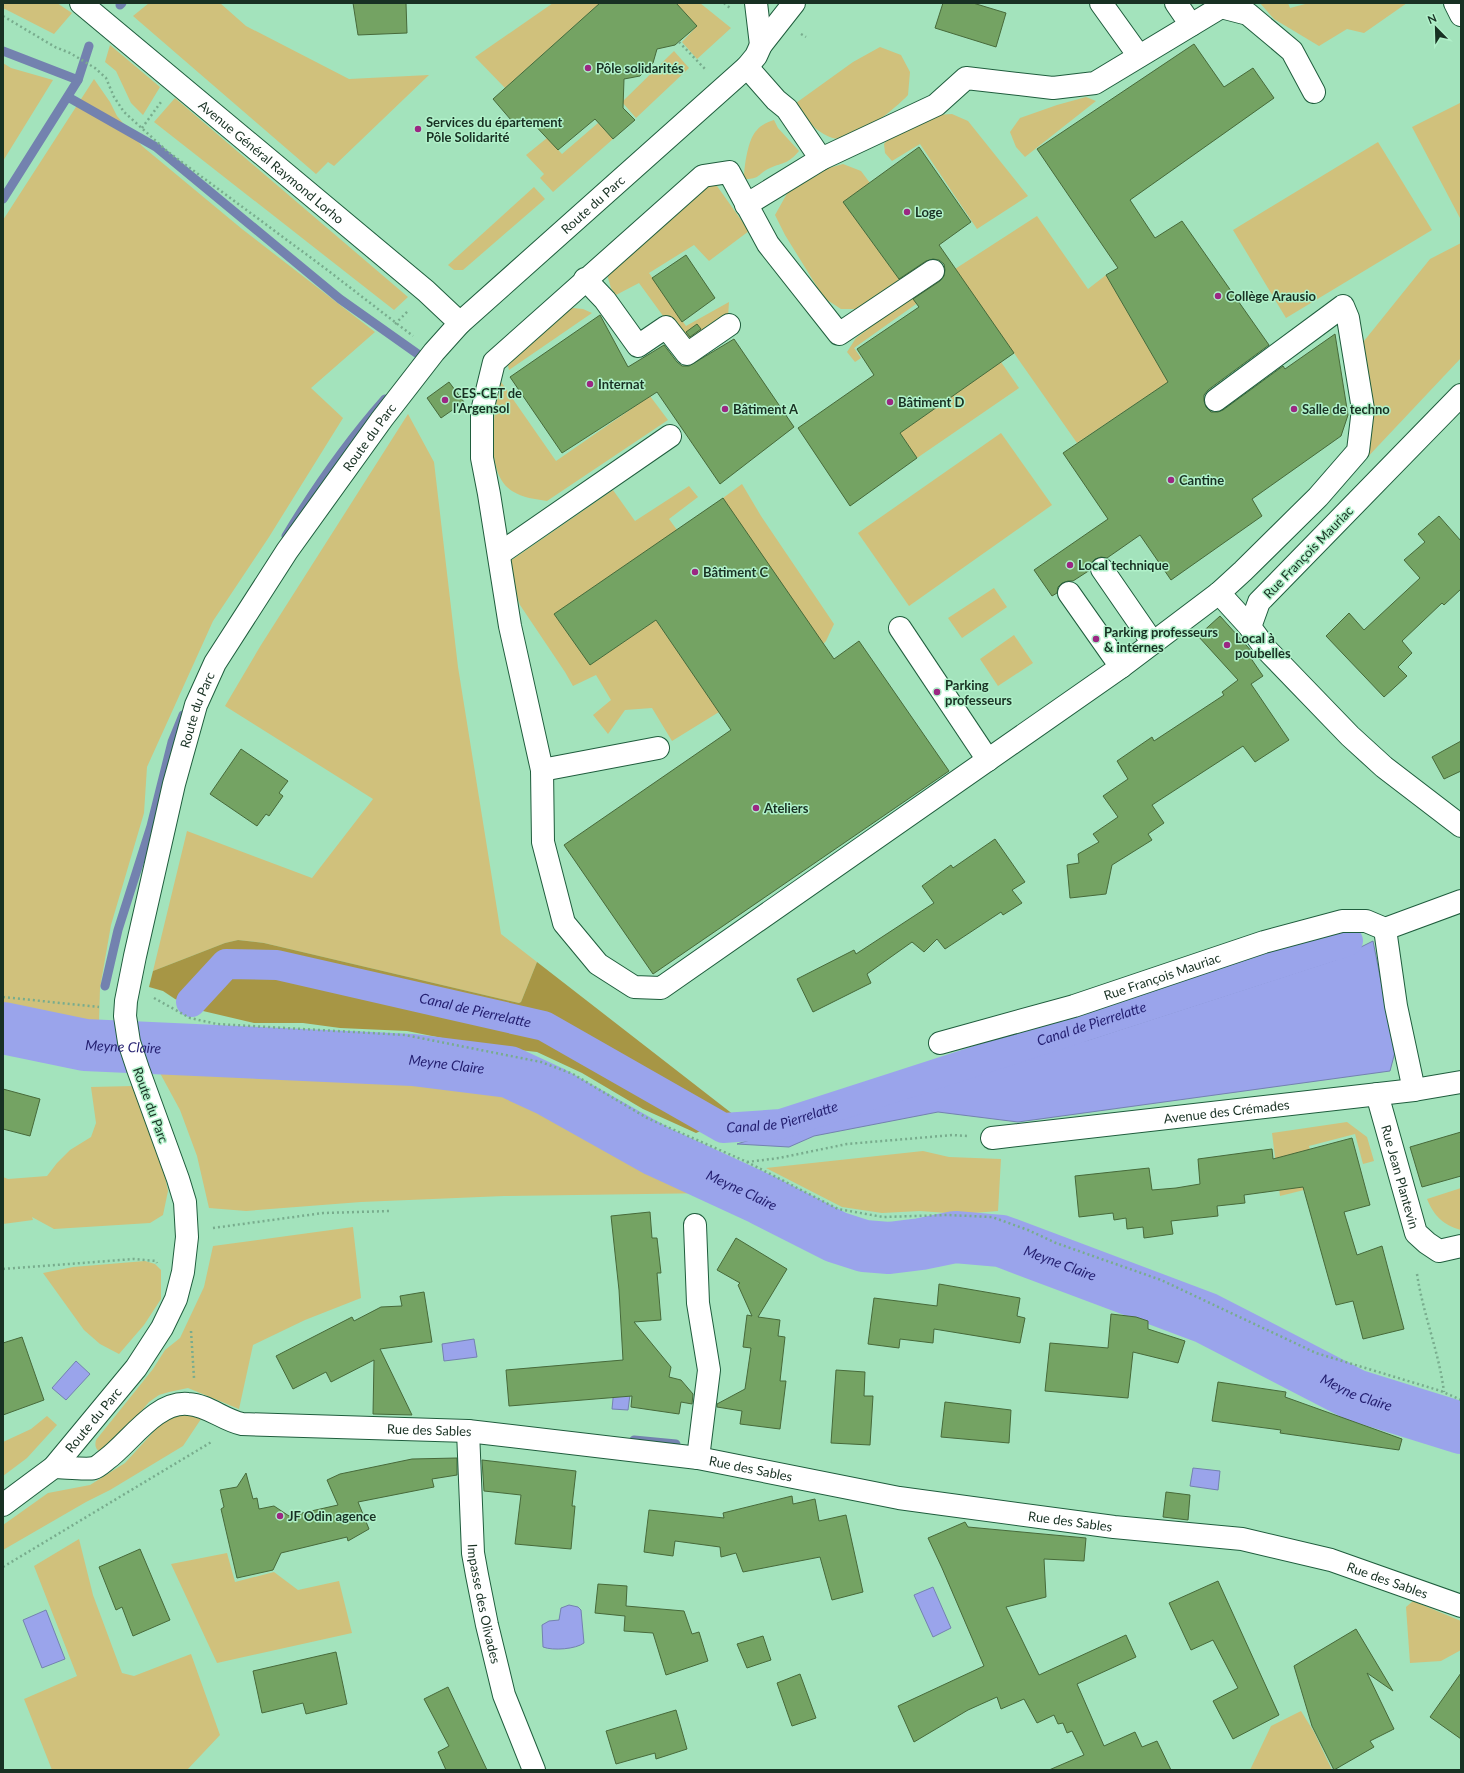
<svg xmlns="http://www.w3.org/2000/svg" width="1464" height="1773" font-family="Lato,sans-serif">
<style>
.green{fill:#d0c17c}
.forest{fill:#a79645}
.water{fill:#9aa4eb;stroke:#7382af}
.lines{fill:none;stroke-linecap:round;stroke-linejoin:round}
.stream{stroke:#7382af;stroke-width:9}
.canal{stroke:#9aa4eb;stroke-width:30}
.river{stroke:#9aa4eb;stroke-width:52}
.building{fill:#74a363;stroke:#476a3a}
.minor-casing{stroke:#1f5d3d;stroke-width:24}
.path{stroke:#78ac8d;stroke-width:2.5;stroke-dasharray:2 3;stroke-linecap:butt}
.minor{stroke:#fff;stroke-width:22}
.poi-dot{fill:#9b2783;stroke:#b0f0c9;stroke-width:1.5}
.labels{text-anchor:middle;stroke-width:3;stroke-linejoin:round;paint-order:stroke}
.poi-label{font-size:13px;font-weight:bold;fill:#183123;stroke:#b0f0c9;text-anchor:start}
.street-label{font-size:13px;fill:#183123;stroke:#b0f0c9}
.water-label{font-size:14px;font-style:italic;fill:#231e6f;stroke:#b0f0c9}
</style>
<rect width="100%" height="100%" fill="#a3e3bc"/>
<g class="green">
<polygon points="3,3 57,3 72,13 54,34 3,8"/>
<polygon points="149,3 220,3 246,26 349,79 429,75 334,166 328,162 316,174 133,16"/>
<polygon points="553,3 600,3 505,88 475,57"/>
<polygon points="676,3 700,3 731,28 697,59 682,42 697,26"/>
<polygon points="1260,3 1288,3 1290,8 1309,3 1407,3 1364,33 1347,29 1319,46 1274,19"/>
<polygon points="110,45 160,87 143,115 131,103 116,71 105,62"/>
<path d="M880 47 901 55 910 72 908 95C896 108 858 139 839 139 832 139 825 135 819 131 810 125 803 111 796 103L853 62Z"/>
<polygon points="674,51 689,68 636,118 622,102"/>
<polygon points="3,63 11,68 53,80 3,161"/>
<polygon points="94,79 110,102 117,116 142,146 242,229 375,332 311,388 343,418 269,537 213,621 147,767 144,813 111,925 100,988 99,1022 40,1020 3,1015 3,220"/>
<polygon points="1086,97 1096,101 1025,157 1016,147 1010,132 1020,118 1057,105"/>
<polygon points="175,98 408,297 394,310 154,122"/>
<polygon points="1460,103 1461,105 1461,220 1412,127"/>
<polygon points="952,114 968,121 1028,196 977,229 920,144 892,161 885,153 884,144 891,136 936,115"/>
<path d="M774 120 778 128 799 151C788 164 784 162 770 168 757 174 761 179 744 179 744 167 748 138 757 130 761 125 768 122 774 120Z"/>
<polygon points="598,123 613,139 553,192 540,178 544,174 526,155 547,138 562,154"/>
<polygon points="1378,142 1432,230 1286,318 1233,230"/>
<polygon points="843,164 861,171 870,183 843,202 896,275 927,254 932,262 860,309 841,309 824,298 785,235 775,215 789,190 825,169"/>
<polygon points="707,184 717,186 749,231 709,261 694,245 649,273 686,326 729,302 728,317 685,346 639,283 616,295 611,288 606,271"/>
<polygon points="534,187 545,199 463,270 454,270 448,265"/>
<polygon points="1037,216 1088,289 1106,275 1168,382 1077,443 955,269"/>
<polygon points="1461,243 1461,358 1362,463 1360,346 1430,259"/>
<polygon points="937,276 943,285 854,348 861,358 855,362 847,352 856,338"/>
<polygon points="573,308 583,309 592,313 509,370 507,361 560,313"/>
<polygon points="1001,362 1019,388 917,458 900,433"/>
<path d="M499 379 556 461 650 396 668 420 547 501C535 499 523 498 512 491 482 472 496 409 499 379Z"/>
<polygon points="408,414 434,462 458,667 501,934 537,962 521,1002 519,1003 264,943 238,940 225,943 153,971 187,831 312,878 373,799 225,706 261,645"/>
<polygon points="1001,433 1052,505 909,606 858,533"/>
<polygon points="742,484 761,516 834,624 826,641 815,654 723,498"/>
<polygon points="689,486 698,497 669,519 677,530 554,614 590,665 656,620 719,712 672,741 652,708 625,710 608,734 593,715 611,700 596,675 573,686 565,672 520,605 506,564 613,490 635,521"/>
<polygon points="994,588 1007,607 962,638 948,618"/>
<polygon points="1014,635 1033,663 998,686 980,659"/>
<polygon points="225,1060 363,1069 466,1078 528,1095 714,1193 504,1196 361,1202 246,1211 209,1208 197,1156 180,1110 154,1062"/>
<polygon points="133,1086 163,1167 168,1191 163,1215 150,1223 54,1229 32,1217 33,1220 3,1224 3,1177 8,1179 47,1176 57,1163 70,1150 91,1137 96,1123 91,1087"/>
<polygon points="1347,1122 1367,1137 1374,1161 1363,1164 1355,1134 1309,1146 1314,1164 1312,1188 1280,1196 1272,1133"/>
<polygon points="923,1151 949,1157 1001,1159 998,1211 961,1214 920,1211 882,1213 842,1207 766,1168"/>
<path d="M1461 1188V1230C1443 1225 1434 1216 1427 1199Z"/>
<path d="M353 1227 361 1298 305 1320 253 1345 239 1409 188 1388 169 1392 159 1395 149 1402 104 1455C97 1450 94 1448 96 1440L153 1369 165 1350 180 1338 204 1287 213 1246Z"/>
<polygon points="145,1261 155,1264 161,1270 161,1299 144,1325 119,1354 100,1344 84,1330 43,1273 73,1267"/>
<polygon points="180,1412 201,1419 183,1446 110,1490 86,1502 3,1550 3,1525 48,1493 90,1485 125,1463 168,1416"/>
<polygon points="47,1416 57,1425 27,1458 3,1476 3,1442 31,1429"/>
<polygon points="79,1539 93,1595 122,1673 134,1676 191,1654 220,1735 187,1770 52,1770 24,1699 77,1676 34,1566"/>
<polygon points="227,1553 235,1582 274,1572 298,1590 339,1581 352,1633 217,1663 171,1564"/>
<polygon points="1413,1601 1461,1621 1461,1650 1441,1661 1410,1663 1406,1607"/>
<polygon points="1301,1711 1314,1732 1332,1770 1250,1770 1271,1726"/>
</g>
<polygon class="forest" points="238,940 264,943 519,1003 521,1002 537,962 743,1122 715,1125 696,1133 643,1109 582,1073 537,1052 482,1046 407,1031 340,1028 303,1023 254,1023 203,1011 175,999 163,991 149,987 153,971 225,943"/>
<g class="water">
<polygon points="1373,941 1395,1052 1390,1071 1018,1122 938,1112 814,1136 789,1147 737,1144 984,1066 1088,1040 1335,960"/>
<path d="M3 1018 95 1034 110 1032 120 1060C99 1066 84 1059 64 1055 44 1051 23 1047 3 1043Z"/>
<polygon points="474,1339 477,1357 444,1361 442,1344"/>
<polygon points="76,1361 90,1374 66,1400 52,1388"/>
<polygon points="615,1378 632,1379 628,1410 612,1409"/>
<polygon points="1193,1468 1220,1471 1218,1490 1190,1486"/>
<polygon points="933,1587 951,1628 933,1637 914,1595"/>
<path d="M569 1605 578 1607 581 1610 584 1643C576 1649 553 1651 543 1647L542 1625 549 1621 559 1620 561 1608Z"/>
<polygon points="46,1610 65,1659 42,1668 23,1620"/>
</g>
<g class="lines">
<g class="stream">
<polyline points="120,5 122,3"/>
<polyline points="3,51 78,80"/>
<polyline points="68,97 156,147 340,299 422,357 417,362"/>
<polyline points="3,199 78,80 89,46"/>
<path d="M286 536C315 488 348 441 385 399"/>
<polyline points="105,986 118,930 151,826 172,742 183,715"/>
<polyline points="634,1440 676,1444"/>
</g>
<path class="canal" id="s1" d="M191 1002 226 964 277 965 544 1026 723 1128 781 1124 1348 941"/>
<path class="river" id="s2" d="M3 1028 85 1045 413 1060 509 1072 550 1091 657 1151 761 1199 836 1237 864 1246 889 1248 921 1244 955 1237 1001 1241 1206 1318 1355 1395 1461 1428"/>
</g>
<g class="building">
<polygon points="353,3 406,3 407,33 358,35"/>
<polygon points="600,3 676,3 697,26 675,45 657,49 653,63 640,76 624,79 623,108 635,120 613,139 595,119 558,150 530,120 518,125 511,120 493,99"/>
<polygon points="943,3 973,3 1006,13 996,47 935,28"/>
<polygon points="1194,44 1224,87 1253,68 1274,98 1130,200 1155,238 1182,221 1269,345 1208,390 1204,395 1204,401 1206,407 1211,412 1218,412 1223,410 1283,366 1285,369 1335,334 1348,415 1341,436 1252,499 1262,516 1171,580 1140,535 1107,558 1101,557 1095,559 1091,564 1090,570 1073,581 1068,581 1062,583 1058,587 1057,593 1052,596 1034,570 1108,519 1063,453 1168,382 1106,275 1118,268 1037,149"/>
<polygon points="919,147 971,222 939,245 1014,353 900,433 917,458 850,506 798,428 874,375 857,349 919,307 913,299 940,281 944,276 945,270 944,264 939,260 933,259 926,261 899,279 843,202"/>
<polygon points="686,255 715,298 682,322 652,278"/>
<polygon points="600,315 628,367 664,345 677,362 682,366 689,366 734,339 794,427 720,484 657,392 562,453 510,377"/>
<polygon points="697,324 701,329 690,337 686,332"/>
<polygon points="449,382 464,402 441,418 427,398"/>
<polygon points="723,498 834,659 859,641 949,771 653,974 564,845 731,730 656,620 590,665 554,614"/>
<polygon points="1439,516 1461,541 1461,589 1444,605 1442,603 1402,641 1412,653 1398,667 1407,676 1384,697 1326,636 1349,613 1364,630 1420,578 1404,560 1425,542 1418,534"/>
<polygon points="1220,616 1255,655 1250,657 1263,676 1251,684 1289,740 1255,762 1243,746 1152,805 1164,823 1148,834 1152,840 1112,865 1106,894 1070,898 1067,865 1079,863 1078,854 1099,842 1093,834 1118,817 1103,796 1128,779 1117,761 1152,737 1154,741 1224,695 1222,692 1238,680 1198,636"/>
<polygon points="1461,741 1461,771 1444,779 1432,757"/>
<polygon points="241,749 288,781 279,793 283,796 269,816 266,814 257,826 210,794"/>
<polygon points="995,839 1025,882 1012,890 1022,903 1003,915 1001,912 945,949 937,939 924,952 912,942 867,974 871,983 813,1012 797,979 854,950 856,954 934,903 922,886 951,865 953,868"/>
<polygon points="3,1089 40,1099 30,1136 3,1129"/>
<polygon points="1461,1132 1461,1176 1422,1187 1410,1147"/>
<polygon points="1352,1138 1370,1205 1344,1212 1357,1255 1382,1246 1404,1329 1363,1339 1353,1301 1336,1305 1303,1187 1244,1195 1245,1203 1217,1206 1218,1216 1171,1221 1173,1234 1144,1238 1143,1227 1127,1229 1126,1218 1114,1220 1113,1213 1079,1217 1075,1176 1149,1168 1152,1190 1176,1188 1200,1184 1198,1159 1272,1149 1273,1159"/>
<polygon points="650,1212 652,1238 657,1238 661,1273 657,1273 661,1320 634,1322 671,1367 669,1377 681,1380 693,1394 692,1404 681,1402 679,1414 631,1407 632,1396 509,1406 506,1370 623,1360 619,1290 611,1216"/>
<polygon points="736,1238 787,1269 758,1317 780,1320 778,1336 785,1337 780,1381 786,1381 780,1429 740,1424 742,1411 717,1407 717,1404 745,1389 751,1348 743,1347 747,1315 752,1316 738,1285 740,1283 717,1270"/>
<polygon points="939,1284 1020,1298 1017,1316 1025,1318 1020,1343 934,1329 933,1343 900,1339 899,1348 868,1344 874,1298 937,1306"/>
<polygon points="424,1292 432,1342 380,1349 412,1415 373,1414 374,1360 331,1382 326,1372 293,1389 276,1356 352,1317 354,1321 381,1307 402,1306 400,1296"/>
<polygon points="1111,1314 1136,1317 1148,1321 1148,1329 1185,1341 1178,1363 1133,1352 1128,1398 1045,1391 1050,1343 1108,1348"/>
<polygon points="22,1337 44,1400 3,1415 3,1343"/>
<polygon points="836,1370 865,1372 864,1396 873,1396 870,1445 831,1443"/>
<polygon points="1218,1382 1286,1392 1285,1397 1402,1439 1399,1450 1280,1433 1281,1430 1212,1421"/>
<polygon points="945,1402 1011,1410 1009,1443 941,1437"/>
<polygon points="457,1458 457,1475 432,1479 434,1487 358,1502 369,1529 348,1541 347,1537 281,1553 273,1570 237,1578 221,1509 224,1507 220,1490 237,1487 246,1473 253,1499 257,1498 259,1509 274,1506 289,1516 338,1505 327,1480 340,1474 412,1459"/>
<polygon points="482,1460 576,1471 572,1506 575,1506 571,1549 515,1544 521,1495 484,1491"/>
<polygon points="1166,1492 1190,1495 1188,1520 1163,1517"/>
<polygon points="792,1496 793,1504 815,1499 819,1521 846,1515 863,1592 832,1600 820,1557 743,1572 736,1553 721,1557 720,1547 675,1541 673,1556 644,1552 649,1510 724,1518 723,1513"/>
<polygon points="965,1522 968,1527 1086,1538 1084,1561 1044,1559 1046,1597 1006,1607 1039,1675 1126,1635 1136,1657 1077,1684 1104,1746 1135,1732 1142,1747 1157,1741 1171,1770 1049,1770 1084,1755 1072,1731 1067,1733 1063,1723 1058,1724 1054,1715 1037,1723 1024,1699 1001,1709 997,1697 968,1710 914,1742 898,1706 984,1666 942,1568 928,1538"/>
<polygon points="140,1549 170,1620 133,1636 122,1607 116,1610 99,1567"/>
<polygon points="1218,1581 1279,1715 1233,1739 1213,1701 1238,1688 1213,1640 1191,1650 1169,1603"/>
<polygon points="598,1584 627,1586 626,1606 684,1611 692,1634 699,1632 708,1661 666,1675 653,1633 624,1631 625,1616 595,1613"/>
<polygon points="1356,1629 1393,1691 1367,1673 1394,1729 1370,1741 1374,1747 1334,1770 1312,1726 1294,1666"/>
<polygon points="763,1636 771,1660 747,1668 737,1644"/>
<polygon points="336,1652 347,1704 306,1714 303,1703 262,1713 253,1671"/>
<polygon points="1461,1673 1461,1739 1430,1717"/>
<polygon points="800,1674 816,1718 792,1726 777,1683"/>
<polygon points="448,1687 487,1770 446,1770 438,1752 449,1746 424,1699"/>
<polygon points="676,1710 687,1749 656,1759 655,1753 616,1764 606,1731"/>
</g>
<g class="lines">
<defs>
<g id="minor">
<path id="s3" d="M81 3 426 291 460 323"/>
<polyline points="756,3 761,45"/>
<polyline points="1101,3 1139,56"/>
<polyline points="1176,3 1191,25"/>
<polyline points="1455,3 1461,15"/>
<polyline points="747,67 776,100 787,109 821,159"/>
<polyline points="746,205 821,159 936,105 966,78 1053,88 1095,83 1221,7 1248,14 1292,51 1314,92"/>
<polyline points="933,271 839,334 768,244 729,172 703,176 494,362 482,411 482,458 489,494 510,626 542,770 543,842 564,923 598,964 634,987 661,988 1121,667 1219,593 1243,571 1318,497 1358,451 1363,409 1348,318 1343,306 1216,400"/>
<polyline points="585,279 605,300 638,346 666,327 687,354 729,325"/>
<polyline points="1461,395 1259,602 1250,627 1266,649 1350,736 1384,767 1461,826"/>
<polyline points="499,554 670,436"/>
<polyline points="1102,569 1153,643"/>
<polyline points="1069,593 1121,667"/>
<polyline points="1219,593 1250,627"/>
<polyline points="900,628 988,760"/>
<polyline points="542,770 658,748"/>
<path id="s4" d="M940 1043 1074 1006 1264 942 1342 921H1366L1385 929"/>
<polyline points="1414,1090 1396,1006 1385,929 1461,901"/>
<path id="s5" d="M1377 1094 1416 1233 1427 1243 1439 1251 1461 1246"/>
<path id="s6" d="M992 1138 1414 1090 1461 1082"/>
<polyline points="695,1225 698,1303 709,1370 698,1458"/>
<path id="s7" d="M468 1431 473 1553 477 1575 487 1625 504 1695 534 1770"/>
<path id="s8" d="M54 1467C64 1467 86 1470 94 1468 98 1467 103 1462 107 1459 130 1442 156 1401 188 1404 208 1405 223 1420 242 1424L468 1431 698 1458 899 1498 943 1504 1114 1527 1242 1539 1331 1560 1461 1606"/>
<path id="s9" d="M3 1505 54 1467 136 1368 162 1328 176 1299 183 1272 187 1237 185 1202 178 1179 138 1069 129 1042 125 1016 126 1001 135 956 174 784 196 705 215 663 287 551 382 419 434 352 460 323 747 67 756 56 761 45 794 3"/>
</g>
</defs>
<use href="#minor" class="minor-casing"/>
<g class="path">
<polyline points="724,3 730,8"/>
<polyline points="3,16 55,47 70,53 95,68 106,78 114,97 124,112 167,151 326,269 413,336"/>
<polyline points="801,34 806,37"/>
<polyline points="679,42 706,70"/>
<polyline points="142,128 161,102"/>
<polyline points="395,324 409,310"/>
<polyline points="3,997 99,1007"/>
<polyline points="154,998 190,1018 217,1024 405,1035 541,1062 573,1074 647,1118 747,1162 838,1209 883,1217 947,1215 992,1217 1028,1230 1056,1243 1161,1280 1316,1353 1441,1391 1461,1400"/>
<polyline points="747,1162 779,1158 847,1144 953,1135 967,1136"/>
<polyline points="213,1228 323,1213 391,1211"/>
<polyline points="3,1269 134,1259 156,1261 157,1263"/>
<path d="M1417 1274C1423 1314 1439 1352 1444 1392"/>
<polyline points="191,1331 194,1378"/>
<polyline points="3,1567 213,1441"/>
</g>
<use href="#minor" class="minor"/>
</g>
<g class="poi-dot">
<circle cx="588" cy="68" r="4"/>
<circle cx="418" cy="129" r="4"/>
<circle cx="907" cy="212" r="4"/>
<circle cx="1218" cy="296" r="4"/>
<circle cx="590" cy="384" r="4"/>
<circle cx="445" cy="400" r="4"/>
<circle cx="890" cy="402" r="4"/>
<circle cx="725" cy="409" r="4"/>
<circle cx="1294" cy="409" r="4"/>
<circle cx="1171" cy="480" r="4"/>
<circle cx="1070" cy="565" r="4"/>
<circle cx="695" cy="572" r="4"/>
<circle cx="1096" cy="639" r="4"/>
<circle cx="1227" cy="645" r="4"/>
<circle cx="937" cy="692" r="4"/>
<circle cx="756" cy="808" r="4"/>
<circle cx="280" cy="1516" r="4"/>
</g>
<g class="labels">
<g class="poi-label">
<text x="596" y="73">Pôle solidarités</text>
<text x="426" y="127">Services du épartement<tspan x="426" dy="15">Pôle Solidarité</tspan></text>
<text x="915" y="217">Loge</text>
<text x="1226" y="301">Collège Arausio</text>
<text x="598" y="389">Internat</text>
<text x="453" y="398">CES-CET de<tspan x="453" dy="15">l'Argensol</tspan></text>
<text x="898" y="407">Bâtiment D</text>
<text x="733" y="414">Bâtiment A</text>
<text x="1302" y="414">Salle de techno</text>
<text x="1179" y="485">Cantine</text>
<text x="1078" y="570">Local technique</text>
<text x="703" y="577">Bâtiment C</text>
<text x="1104" y="637">Parking professeurs<tspan x="1104" dy="15">&amp; internes</tspan></text>
<text x="1235" y="643">Local à<tspan x="1235" dy="15">poubelles</tspan></text>
<text x="945" y="690">Parking<tspan x="945" dy="15">professeurs</tspan></text>
<text x="764" y="813">Ateliers</text>
<text x="288" y="1521">JF Odin agence</text>
</g>
<g class="street-label">
<text dy="5" stroke="none"><textPath href="#s3" startOffset="248">Avenue Général Raymond Lorho</textPath></text>
<text dy="5" stroke="none"><textPath href="#s9" startOffset="1529">Route du Parc</textPath></text>
<text dy="5" stroke="none"><textPath href="#s9" startOffset="1205">Route du Parc</textPath></text>
<text transform="translate(1308 552) rotate(-46)" y="5">Rue François Mauriac</text>
<text dy="5" stroke="none"><textPath href="#s9" startOffset="881">Route du Parc</textPath></text>
<text dy="5" stroke="none"><textPath href="#s4" startOffset="232">Rue François Mauriac</textPath></text>
<text transform="translate(151 1105) rotate(70)" y="5">Route du Parc</text>
<text dy="5" stroke="none"><textPath href="#s6" startOffset="236">Avenue des Crémades</textPath></text>
<text dy="5" stroke="none"><textPath href="#s5" startOffset="86">Rue Jean Plantevin</textPath></text>
<text dy="5" stroke="none"><textPath href="#s9" startOffset="125">Route du Parc</textPath></text>
<text dy="5" stroke="none"><textPath href="#s8" startOffset="402">Rue des Sables</textPath></text>
<text dy="5" stroke="none"><textPath href="#s8" startOffset="726">Rue des Sables</textPath></text>
<text dy="5" stroke="none"><textPath href="#s8" startOffset="1050">Rue des Sables</textPath></text>
<text dy="5" stroke="none"><textPath href="#s8" startOffset="1374">Rue des Sables</textPath></text>
<text dy="5" stroke="none"><textPath href="#s7" startOffset="174">Impasse des Olivades</textPath></text>
</g>
<g class="water-label">
<text dy="5" stroke="none"><textPath href="#s1" startOffset="306">Canal de Pierrelatte</textPath></text>
<text dy="5" stroke="none"><textPath href="#s1" startOffset="967">Canal de Pierrelatte</textPath></text>
<text dy="5" stroke="none"><textPath href="#s2" startOffset="122">Meyne Claire</textPath></text>
<text dy="5" stroke="none"><textPath href="#s2" startOffset="446">Meyne Claire</textPath></text>
<text dy="5" stroke="none"><textPath href="#s1" startOffset="643">Canal de Pierrelatte</textPath></text>
<text dy="5" stroke="none"><textPath href="#s2" startOffset="770">Meyne Claire</textPath></text>
<text dy="5" stroke="none"><textPath href="#s2" startOffset="1106">Meyne Claire</textPath></text>
<text dy="5" stroke="none"><textPath href="#s2" startOffset="1430">Meyne Claire</textPath></text>
</g>
</g>
<rect width="1464" height="1773" fill="none" stroke="#183123" stroke-width="8"/>
<g transform="translate(1436 28) rotate(337)" stroke="#b0f0c9" stroke-width="3" paint-order="stroke">
<path d="M0-3L7 15L0 10L-7 15Z" fill="#183123"/>
<text y="-6" font-size="11" font-weight="bold" text-anchor="middle" fill="#183123">N</text>
</g>
</svg>
